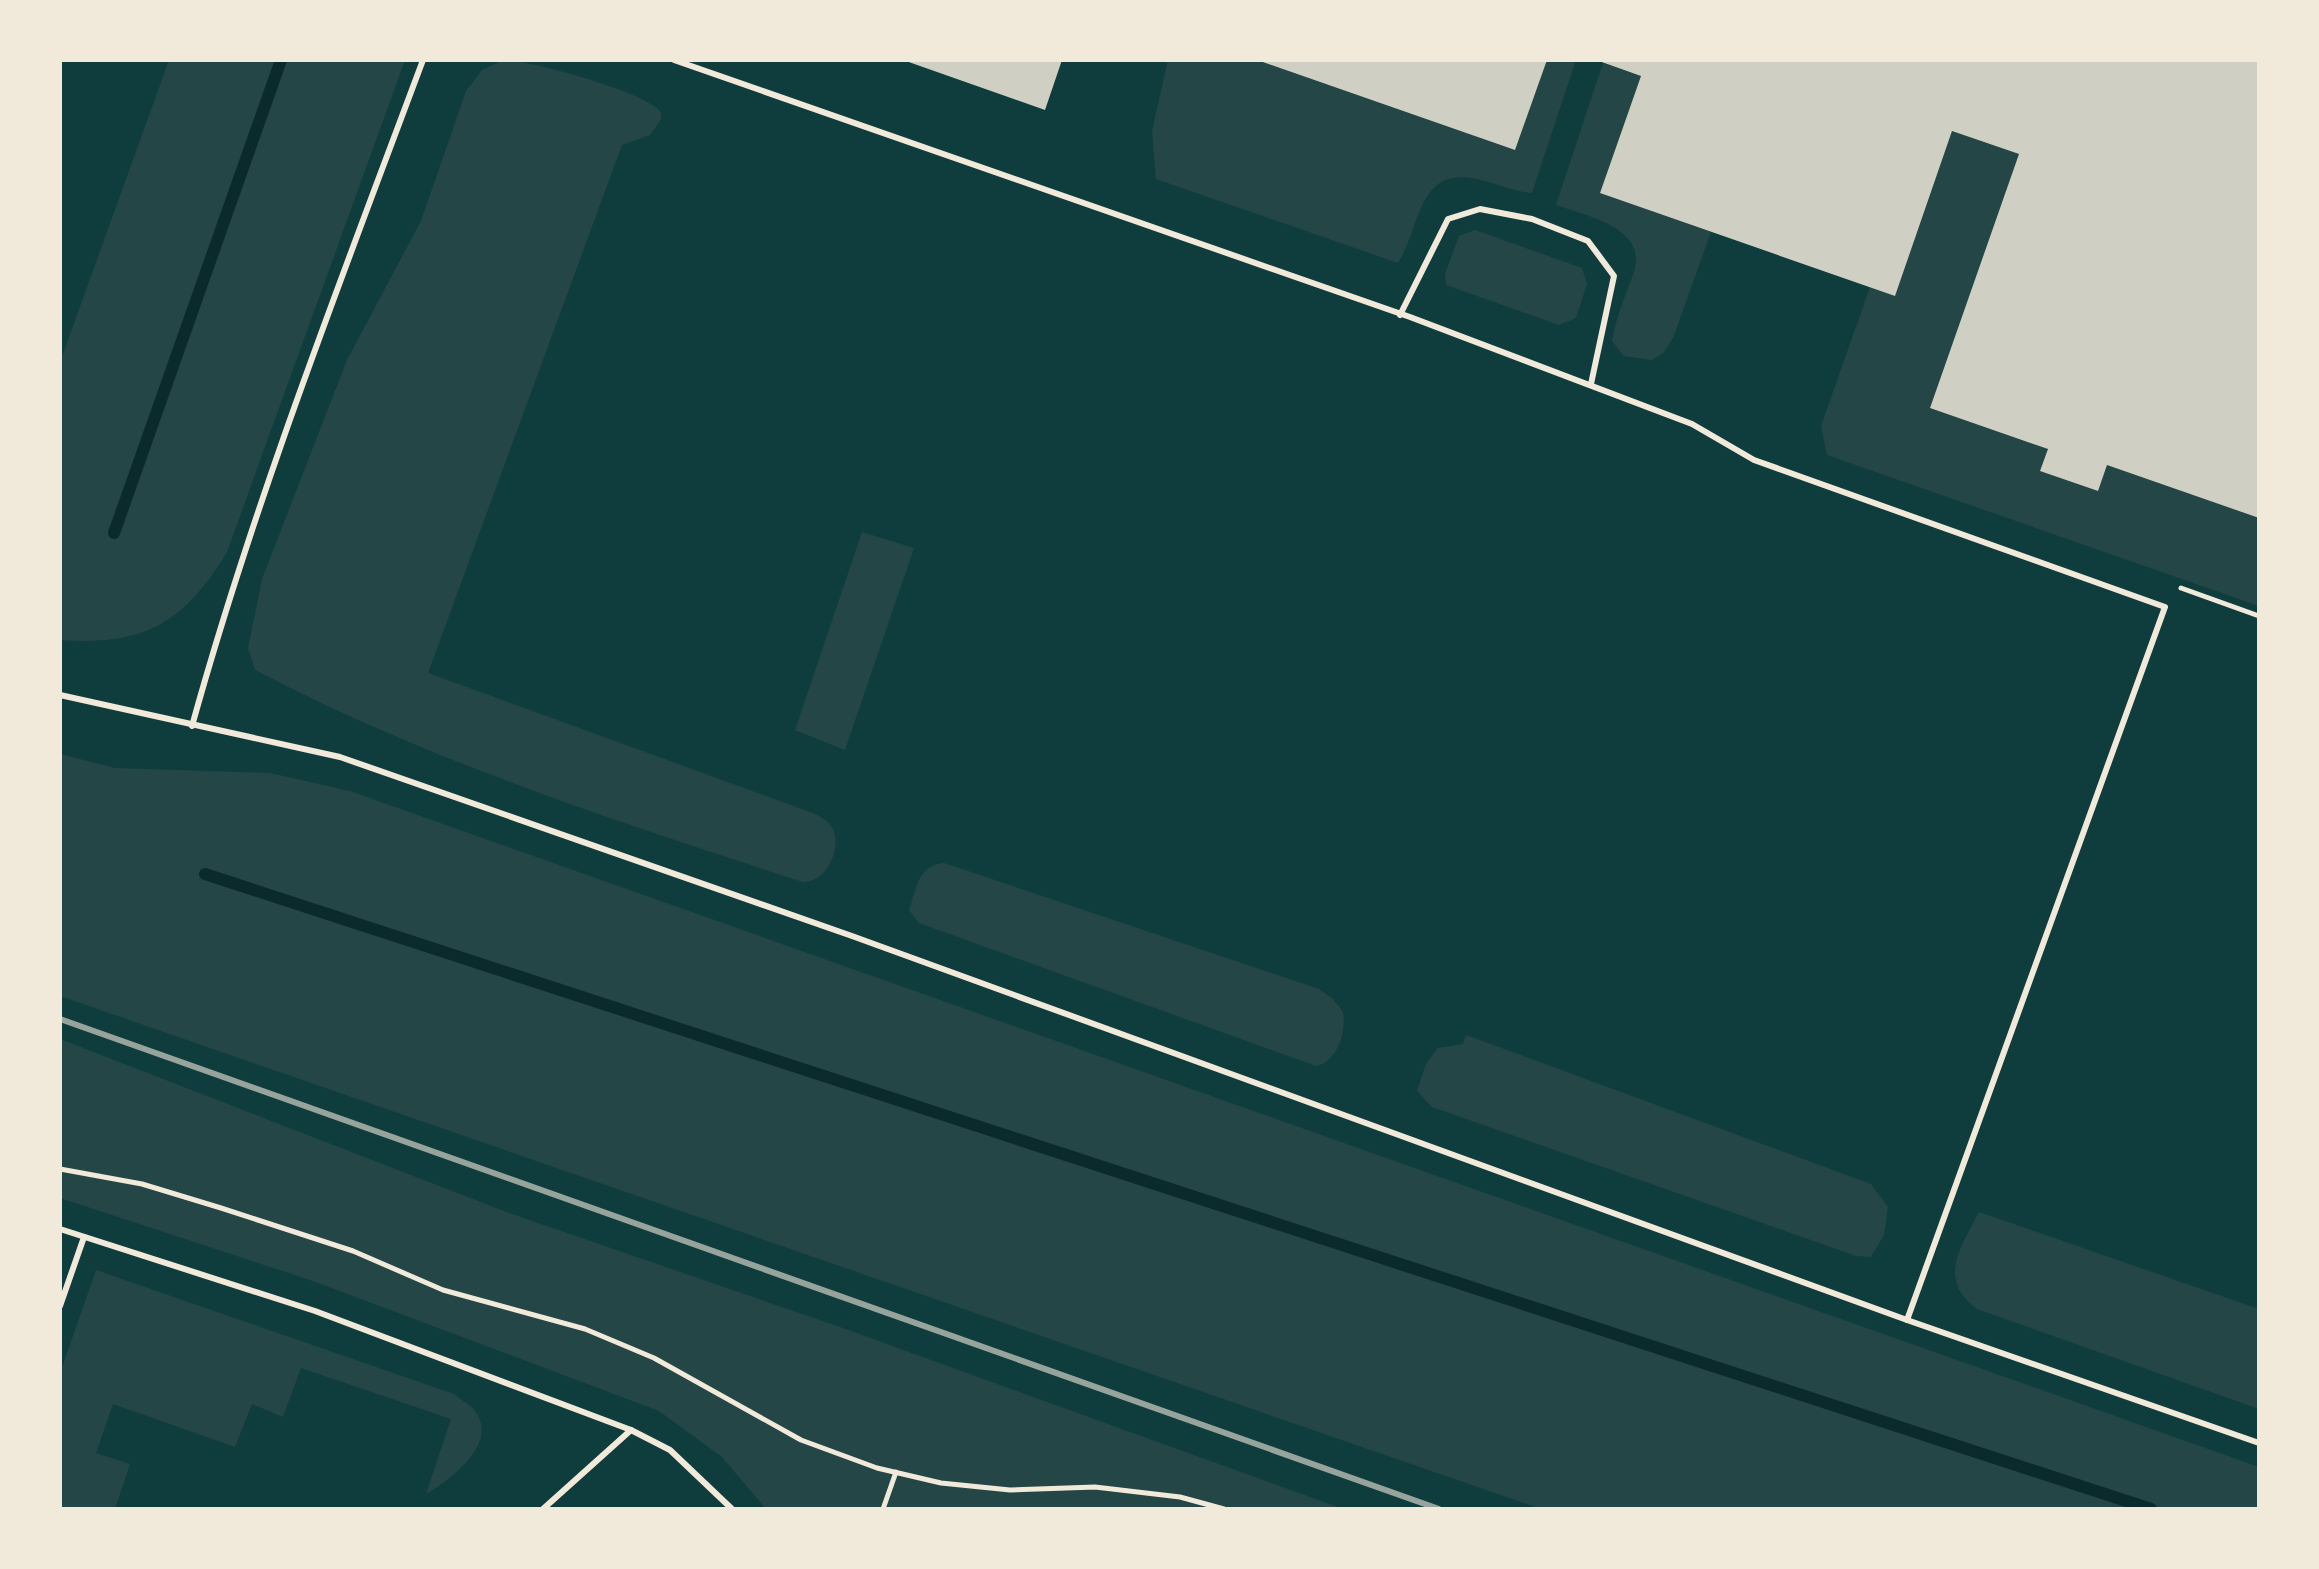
<svg xmlns="http://www.w3.org/2000/svg" width="2319" height="1569" font-family="'Roboto Condensed',sans-serif">
<style>
.green{fill:#244646}
.lines{fill:none;stroke-linecap:round;stroke-linejoin:round}
.stream{stroke:#0a2a2b;stroke-width:12}
.building{fill:#cfcfc3}
.path{stroke:#f1e9da;stroke-width:5}
.service{stroke:#f1e9da;stroke-width:6}
.rail{stroke:#97a49c;stroke-width:6}
</style>
<rect width="100%" height="100%" fill="#0f3d3e"/>
<g class="green">
<path d="M169 60H405L227 552C184 623 144 646 60 640V362Z"/>
<path d="M504 60C530 60 646 92 661 112V120L650 135 622 145 428 673 813 813C821 817 829 821 833 829 842 849 826 883 803 882 616 821 429 761 255 670L248 648 262 579 347 360 421 221 466 91 482 70Z"/>
<path d="M1168 60H1256L1515 150 1547 60H1576L1532 193C1513 192 1496 183 1477 179 1417 166 1422 225 1398 263L1156 179 1152 131Z"/>
<path d="M1603 63 1641 76 1600 193 1711 232 1673 338 1663 353 1652 360 1624 356 1612 341C1616 318 1625 296 1633 275 1651 228 1587 216 1556 205Z"/>
<polygon points="1952,131 2019,154 1930,408 2048,449 2041,471 2097,491 2107,465 2259,518 2259,606 1827,455 1821,426 1870,287 1895,295"/>
<polygon points="1475,230 1582,268 1587,284 1576,318 1559,325 1446,285 1445,274 1459,236"/>
<polygon points="862,532 914,548 845,750 795,730"/>
<polygon points="60,754 115,768 270,773 350,791 2259,1467 2259,1509 1541,1509 60,996"/>
<path d="M944 863 1319 989 1333 999 1343 1012C1347 1031 1337 1062 1316 1066L919 923 909 910C917 888 917 866 944 863Z"/>
<polygon points="1466,1035 1871,1184 1888,1207 1884,1235 1871,1257 1856,1256 1432,1107 1417,1091 1426,1064 1438,1048 1463,1044"/>
<polygon points="60,1039 509,1213 840,1327 1343,1509 766,1509 722,1457 659,1411 310,1280 60,1198"/>
<path d="M1979 1212 2259 1309V1409L1977 1309C1937 1280 1960 1248 1979 1212Z"/>
<path d="M96 1270 454 1394C460 1399 469 1404 474 1410 501 1442 450 1480 426 1494L451 1419 301 1368 283 1417 252 1404 235 1447 113 1404 96 1453 130 1464 115 1509H60V1373Z"/>
</g>
<g class="lines">
<g class="stream">
<polyline points="114,533 281,60"/>
<polyline points="205,874 2151,1509"/>
</g>
</g>
<g class="building">
<polygon points="903,60 1062,60 1045,110"/>
<polygon points="1257,60 1547,60 1515,150"/>
<polygon points="1596,60 2259,60 2259,518 2107,465 2098,491 2040,471 2048,449 1930,408 2019,154 1952,131 1895,296 1600,193 1641,76"/>
</g>
<g class="lines">
<g class="path">
<polyline points="2181,588 2259,616"/>
<polyline points="60,1169 142,1184 221,1208 353,1251 443,1290 585,1329 654,1358 801,1440 877,1468 941,1483 1010,1490 1095,1487 1180,1497 1224,1509"/>
<polyline points="883,1509 896,1472"/>
</g>
<g class="service">
<polyline points="674,60 1410,317 1692,424 1754,460 2165,607 1907,1320"/>
<polyline points="1400,315 1448,219 1480,209 1532,219 1588,241 1614,276 1591,384"/>
<polyline points="60,695 340,757 852,936 1907,1320 2259,1443"/>
<path d="M192 726C255 499 341 280 423 60"/>
<polyline points="60,1229 315,1311 631,1430 670,1450 732,1509"/>
<polyline points="60,1306 84,1237"/>
<polyline points="543,1509 631,1430"/>
</g>
<polyline class="rail" points="60,1019 1439,1509"/>
</g>
<rect width="2319" height="1569" fill="none" stroke="#f1e9da" stroke-width="124"/>
</svg>
